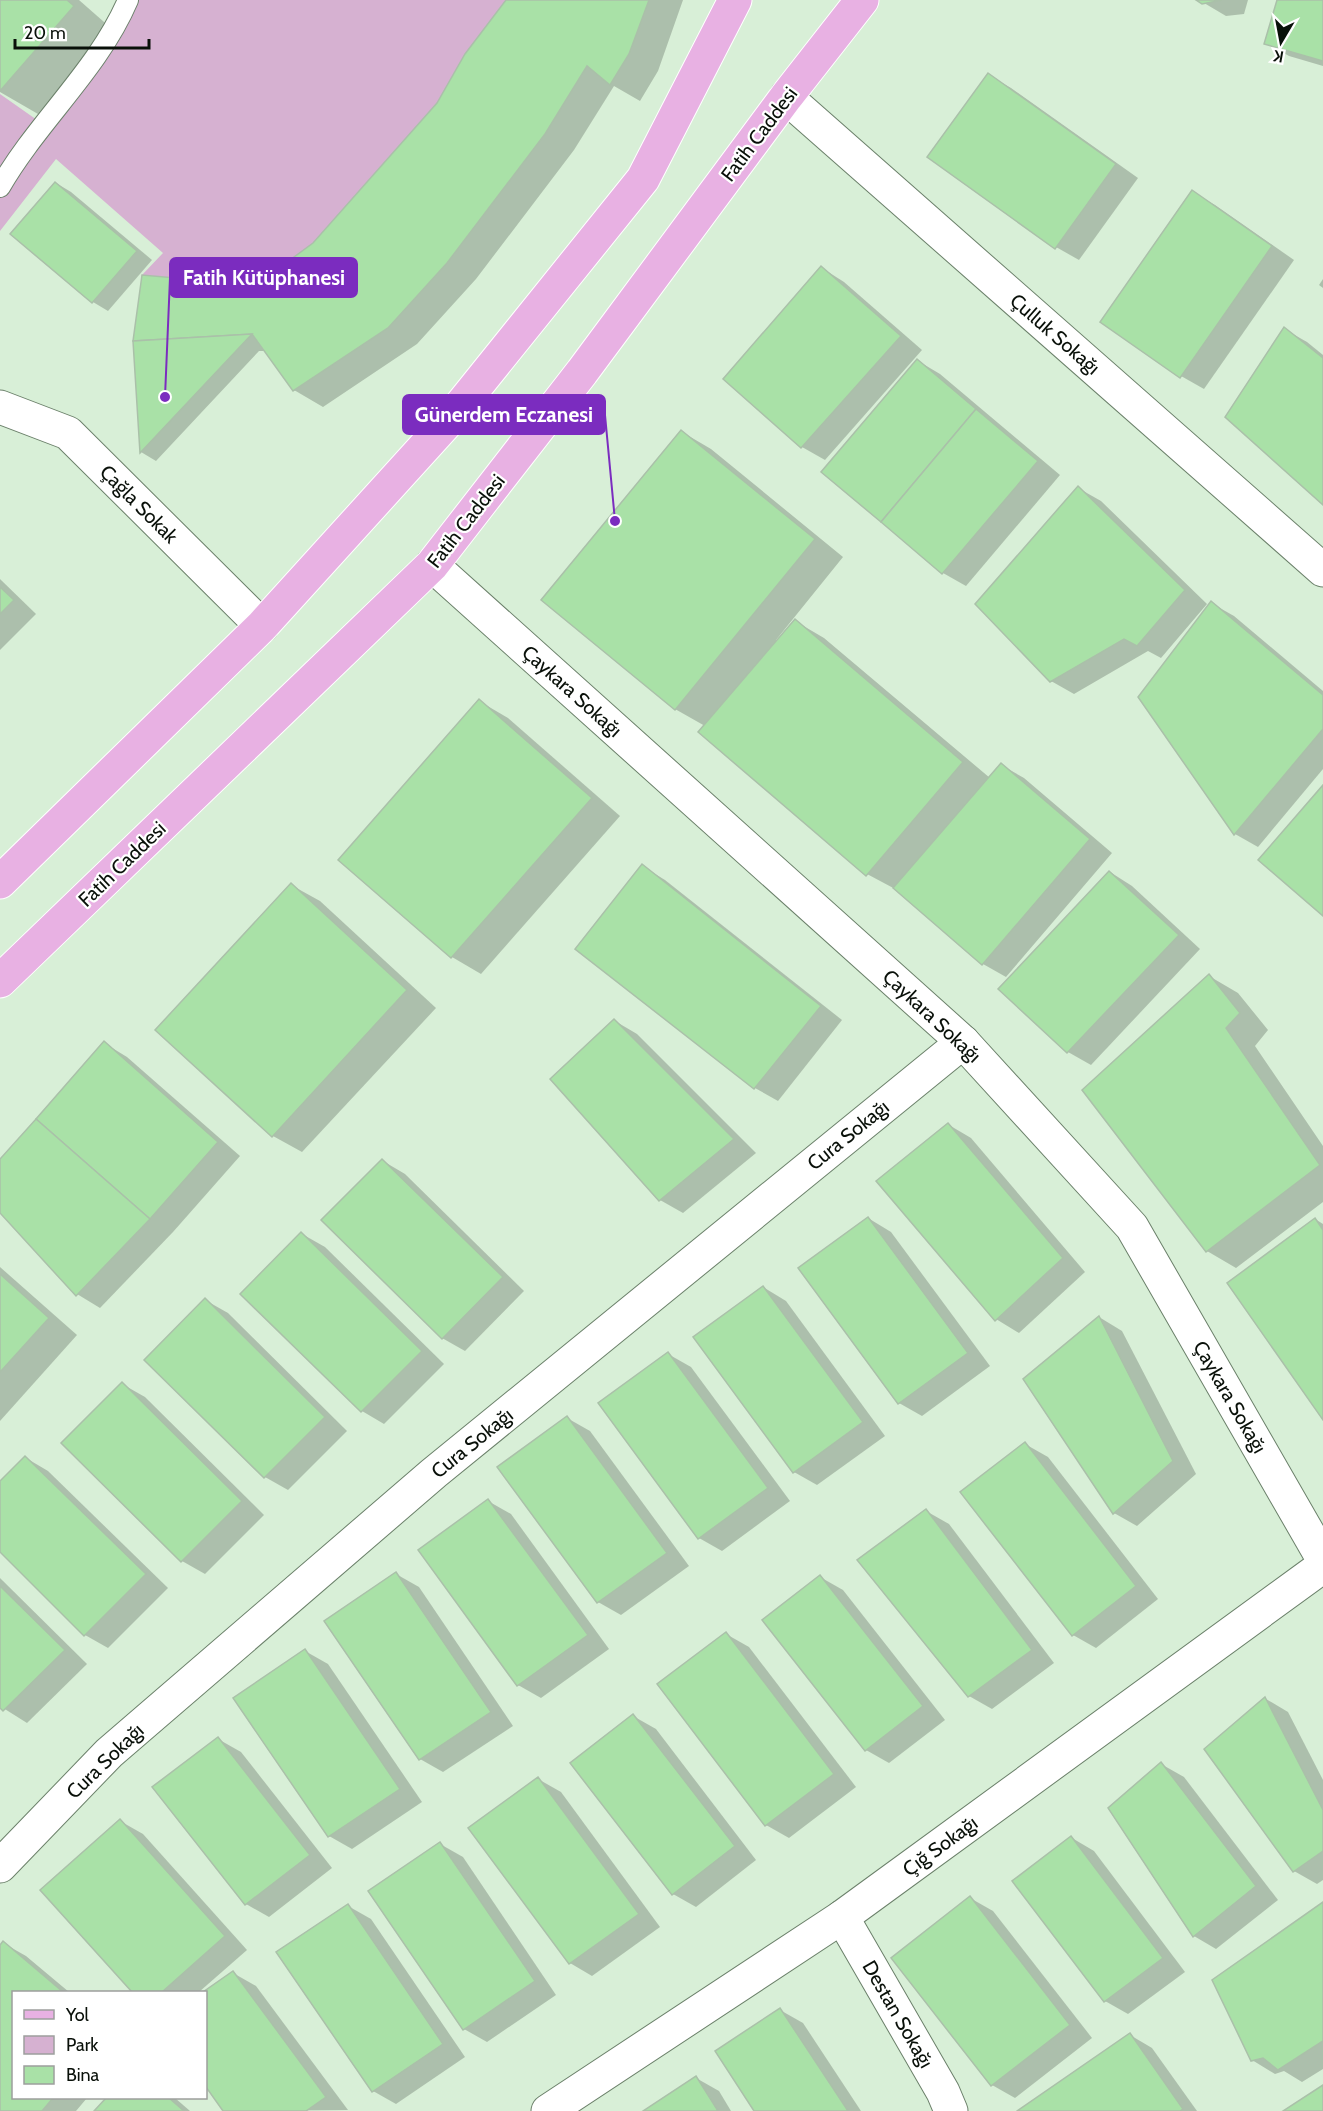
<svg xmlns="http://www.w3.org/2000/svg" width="1323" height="2111" font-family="Cabin,sans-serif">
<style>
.green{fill:#d6b1d1}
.shadow{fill:#0003}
.building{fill:#a9e1a7;stroke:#aac0a9;stroke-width:1.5}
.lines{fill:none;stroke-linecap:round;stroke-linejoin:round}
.service-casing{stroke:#6b806a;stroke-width:22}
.minor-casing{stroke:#6b806a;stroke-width:35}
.primary-casing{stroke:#fff;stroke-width:35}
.service{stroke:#fff;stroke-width:20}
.minor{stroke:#fff;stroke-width:33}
.primary{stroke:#e8b1e3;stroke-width:33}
.labels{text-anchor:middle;stroke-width:4.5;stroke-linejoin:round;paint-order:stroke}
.street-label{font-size:20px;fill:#091009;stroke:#fff}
.leader{fill:none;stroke:#7b2cbf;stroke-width:2}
.callout-dot{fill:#7b2cbf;stroke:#fff;stroke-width:2}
.callout{fill:#7b2cbf;stroke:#7b2cbf;stroke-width:2}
.callout-label{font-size:21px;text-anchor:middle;font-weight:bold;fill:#fff}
</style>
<rect width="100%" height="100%" fill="#d8efd7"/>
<polygon class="green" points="124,0 506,0 465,54 437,103 313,243 271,274 210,281 142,275 163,253 56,159 0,231 0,94 37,120"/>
<g class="shadow">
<polygon points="0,0 79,0 112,29 38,114 0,92"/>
<polygon points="508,0 683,0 658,71 640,101 614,86 574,150 476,279 417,344 323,407 294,390 266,351 259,351 156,461 141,452 135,342 210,283 271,276 314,244 438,104"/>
<polygon points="1199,0 1248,0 1244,14 1226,16"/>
<polygon points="1279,0 1323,0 1323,66 1289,56 1266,43"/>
<polygon points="988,75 1011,88 1138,178 1079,260 1056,247 929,157"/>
<polygon points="56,183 71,192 152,260 108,311 93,302 12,234"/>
<polygon points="1192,192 1215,205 1294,260 1204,389 1181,376"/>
<polygon points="822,268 844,282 922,350 825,460 802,447 725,378"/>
<polygon points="1323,279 1323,288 1319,285"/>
<polygon points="1284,329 1307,342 1323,355 1323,503"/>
<polygon points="918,361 940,374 1060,475 966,586 943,573"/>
<polygon points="682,432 711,449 843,557 776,640 778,641 795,621 824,638 990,778 1001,765 1024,778 1112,853 1006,977 983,964 897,890 867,874 705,726 675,709"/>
<polygon points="1078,488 1101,501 1207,604 1161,658 1148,651 1074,694 1051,681"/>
<polygon points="0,579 36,614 0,650"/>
<polygon points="1211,603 1234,616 1323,691 1323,769 1258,847 1235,834 1140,697"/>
<polygon points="479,701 508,718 620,816 481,974 452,957 340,860"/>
<polygon points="642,866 665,880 842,1020 778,1101 755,1088 577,948"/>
<polygon points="1110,872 1132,886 1200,949 1091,1065 1068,1052 1000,989"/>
<polygon points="291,885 320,901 436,1008 302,1152 273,1136"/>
<polygon points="1209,976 1238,993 1268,1030 1255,1046 1323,1146 1323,1202 1236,1268 1207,1251"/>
<polygon points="615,1021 637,1034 756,1153 683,1213 660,1200"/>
<polygon points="104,1043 127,1057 240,1156 173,1232 100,1308 77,1294 0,1211 0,1161"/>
<polygon points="949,1125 971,1138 1085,1272 1019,1333 996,1319"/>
<polygon points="383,1161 405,1174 524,1291 465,1351 442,1338"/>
<polygon points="868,1218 891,1232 990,1366 922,1416 899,1403"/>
<polygon points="1315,1219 1323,1224 1323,1418"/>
<polygon points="302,1234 325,1247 444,1364 384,1424 362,1411"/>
<polygon points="0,1267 77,1335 0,1421"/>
<polygon points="763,1287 786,1301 885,1436 817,1485 794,1472"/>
<polygon points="205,1300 228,1313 347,1431 288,1490 265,1477"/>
<polygon points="1099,1317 1122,1331 1196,1474 1137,1526 1114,1513"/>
<polygon points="668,1354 691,1367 790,1501 722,1551 699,1538 600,1404"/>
<polygon points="122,1384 145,1397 264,1515 205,1574 182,1561"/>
<polygon points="567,1418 590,1431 689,1566 621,1615 598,1602"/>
<polygon points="1025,1444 1048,1457 1158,1599 1096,1648 1073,1635"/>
<polygon points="26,1458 48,1471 168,1588 108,1648 85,1635 0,1550 0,1483"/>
<polygon points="488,1501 511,1514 609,1649 541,1698 518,1685 420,1550"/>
<polygon points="926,1511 949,1524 1054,1663 992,1709 969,1696"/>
<polygon points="396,1574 419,1587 513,1726 443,1772 420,1759 327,1621"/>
<polygon points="820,1577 843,1590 945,1720 889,1763 866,1750 764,1620"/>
<polygon points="0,1578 87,1664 27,1723 0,1706"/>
<polygon points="726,1634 749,1647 856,1787 789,1838 766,1825"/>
<polygon points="305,1651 328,1664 422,1802 352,1849 329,1836 235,1698"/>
<polygon points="1266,1699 1288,1712 1323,1780 1323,1880 1317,1884 1294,1871"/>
<polygon points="633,1716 656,1729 756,1860 696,1907 673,1894"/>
<polygon points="218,1739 241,1752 332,1868 269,1917 246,1904"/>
<polygon points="1161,1764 1184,1777 1278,1900 1216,1949 1194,1936"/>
<polygon points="538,1779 561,1792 660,1927 592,1976 570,1963"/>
<polygon points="120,1821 143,1834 247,1950 199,1992 134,1992 42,1890"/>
<polygon points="1072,1838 1094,1851 1185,1972 1128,2014 1105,2001"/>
<polygon points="440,1844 463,1857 556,1995 487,2042 464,2029"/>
<polygon points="970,1898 993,1911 1092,2038 1015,2098 992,2085"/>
<polygon points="1323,1904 1323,2069 1302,2082 1284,2071 1275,2074 1252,2060"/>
<polygon points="348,1906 371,1919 465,2057 396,2104 373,2091"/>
<polygon points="3,1943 26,1956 69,1992 14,1992 14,2098 87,2098 76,2111 0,2111 0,1947"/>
<polygon points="233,1973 256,1986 348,2110 225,2111 206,2084 206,1993"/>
<polygon points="780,2010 803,2023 861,2111 756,2111"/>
<polygon points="1130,2035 1152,2048 1197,2111 1020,2111"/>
<polygon points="696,2078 719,2091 731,2111 645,2111"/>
<polygon points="108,2098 175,2098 190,2111 96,2111"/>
</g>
<g class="building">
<polygon points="0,0 67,0 74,6 0,91"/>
<polygon points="506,0 649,0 629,54 610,85 587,66 545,134 447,263 388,328 293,391 252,334 133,341 142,275 210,281 271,274 313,243 437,103 465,54"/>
<polygon points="1196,0 1222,0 1202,4"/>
<polygon points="1277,0 1323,0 1323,61 1264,44"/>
<polygon points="988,73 1116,164 1055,249 927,157"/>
<polygon points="55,182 137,251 92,303 10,234"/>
<polygon points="1192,190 1272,246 1180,378 1100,322"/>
<polygon points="821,266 901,336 801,448 723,379"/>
<polygon points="1284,327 1323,358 1323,505 1225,417"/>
<polygon points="252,334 140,453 133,341"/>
<polygon points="917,359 976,409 881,522 821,472"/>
<polygon points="976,409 1038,461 942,574 881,522"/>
<polygon points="681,430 815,539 675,710 541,600"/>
<polygon points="1078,486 1185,590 1137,646 1124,639 1050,682 975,604"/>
<polygon points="0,587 14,600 0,614"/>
<polygon points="1211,601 1323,695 1323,729 1234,835 1138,697"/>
<polygon points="795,619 963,762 866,876 698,732"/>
<polygon points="479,699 592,798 451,958 338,860"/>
<polygon points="1001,763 1090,839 982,965 893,888"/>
<polygon points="1323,785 1323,916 1258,860"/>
<polygon points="642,864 821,1006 754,1089 575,949"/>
<polygon points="1109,871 1179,935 1067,1053 998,989"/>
<polygon points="291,883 407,990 272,1137 155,1030"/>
<polygon points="1209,974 1240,1013 1226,1028 1320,1165 1206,1252 1082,1090"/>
<polygon points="614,1019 734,1139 659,1201 550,1079"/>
<polygon points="104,1041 218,1142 150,1219 36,1119"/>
<polygon points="36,1119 150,1219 76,1296 0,1213 0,1159"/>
<polygon points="948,1123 1063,1258 995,1321 876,1181"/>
<polygon points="382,1159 503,1277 442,1339 321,1220"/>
<polygon points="868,1217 968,1353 898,1404 798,1268"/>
<polygon points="1315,1218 1323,1230 1323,1420 1227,1283"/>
<polygon points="301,1232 422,1351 361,1412 240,1294"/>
<polygon points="0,1274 49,1318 0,1372"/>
<polygon points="763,1286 863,1422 793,1473 693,1337"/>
<polygon points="205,1298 325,1417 264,1478 144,1360"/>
<polygon points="1099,1316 1173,1461 1113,1514 1023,1379"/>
<polygon points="668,1352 768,1488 698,1539 598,1403"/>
<polygon points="122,1382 242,1501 181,1562 61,1443"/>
<polygon points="567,1416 667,1553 597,1603 497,1467"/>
<polygon points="1025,1442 1136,1586 1072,1636 960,1492"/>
<polygon points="25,1456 146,1574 84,1636 0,1552 0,1481"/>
<polygon points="488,1499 588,1635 517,1686 418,1550"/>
<polygon points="926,1509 1032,1650 968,1697 857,1560"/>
<polygon points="396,1572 491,1712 419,1760 324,1621"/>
<polygon points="820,1575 923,1706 865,1751 762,1620"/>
<polygon points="0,1586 65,1650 3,1711 0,1708"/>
<polygon points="726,1632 834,1774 765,1826 657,1684"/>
<polygon points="305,1649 400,1789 328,1837 233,1698"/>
<polygon points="1265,1697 1323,1810 1323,1851 1293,1872 1204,1749"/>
<polygon points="633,1714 735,1846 672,1895 570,1763"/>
<polygon points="218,1737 310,1855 245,1905 152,1787"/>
<polygon points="1161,1762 1256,1886 1193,1937 1108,1808"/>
<polygon points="538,1777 639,1914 569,1964 468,1828"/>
<polygon points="120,1819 225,1936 162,1992 132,1992 40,1890"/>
<polygon points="1071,1836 1163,1958 1104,2002 1012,1881"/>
<polygon points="440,1842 535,1981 463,2030 368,1891"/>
<polygon points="970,1896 1070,2025 991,2086 891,1958"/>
<polygon points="1323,1902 1323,2041 1278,2070 1263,2058 1251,2061 1212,1980"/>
<polygon points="348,1904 443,2044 372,2092 276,1952"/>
<polygon points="3,1941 63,1992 14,1992 14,2098 53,2098 42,2111 0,2111 0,1945"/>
<polygon points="233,1971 326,2097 306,2111 223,2111 206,2087 206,1992 203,1992"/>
<polygon points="780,2008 848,2111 754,2111 715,2051"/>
<polygon points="1130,2033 1183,2109 1180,2111 1017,2111"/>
<polygon points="696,2076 718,2111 643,2111"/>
<polygon points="1323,2085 1323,2111 1283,2111"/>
<polygon points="106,2098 169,2098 184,2111 94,2111"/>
</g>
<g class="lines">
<defs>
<path id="service" d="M0 187C38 121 98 70 128 0"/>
<g id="minor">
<polyline points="786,97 1323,570"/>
<polyline points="0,407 68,433 262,626"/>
<polyline points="432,565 963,1042 1132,1227 1323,1559"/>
<polyline points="0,1866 109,1753 434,1473 963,1042"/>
<polyline points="842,1917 943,2092 951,2111"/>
<polyline points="548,2111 842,1917 1323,1566"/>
</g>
<g id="primary">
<polyline points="0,882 262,626 449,420 643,179 735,0"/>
<polyline points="0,981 432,565 582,372 786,97 862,0"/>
</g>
</defs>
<use href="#service" class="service-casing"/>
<use href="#minor" class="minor-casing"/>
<use href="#primary" class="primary-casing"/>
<use href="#service" class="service"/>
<use href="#minor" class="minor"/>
<use href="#primary" class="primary"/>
</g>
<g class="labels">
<g class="street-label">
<text transform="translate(759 134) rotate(-53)" y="7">Fatih Caddesi</text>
<text transform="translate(1055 334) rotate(41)" y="7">Çulluk Sokağı</text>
<text transform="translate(139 504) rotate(45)" y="7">Çağla Sokak</text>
<text transform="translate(466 521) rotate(-52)" y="7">Fatih Caddesi</text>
<text transform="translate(572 691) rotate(42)" y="7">Çaykara Sokağı</text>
<text transform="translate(122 864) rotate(-44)" y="7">Fatih Caddesi</text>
<text transform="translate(932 1016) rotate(43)" y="7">Çaykara Sokağı</text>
<text transform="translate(848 1135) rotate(-39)" y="7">Cura Sokağı</text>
<text transform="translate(1230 1397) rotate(60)" y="7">Çaykara Sokağı</text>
<text transform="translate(472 1443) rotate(-39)" y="7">Cura Sokağı</text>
<text transform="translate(105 1761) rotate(-44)" y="7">Cura Sokağı</text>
<text transform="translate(940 1846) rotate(-36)" y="7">Çığ Sokağı</text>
<text transform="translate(898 2014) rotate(60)" y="7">Destan Sokağı</text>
</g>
</g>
<path class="leader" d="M165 397L170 278M615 521L605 415"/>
<g class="callout-dot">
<circle cx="165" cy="397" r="6"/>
<circle cx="615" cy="521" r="6"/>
</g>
<g class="callout">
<rect x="170" y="258" width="187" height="39" rx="6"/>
<rect x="403" y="395" width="202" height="39" rx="6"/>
</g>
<g class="callout-label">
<text x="264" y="285">Fatih Kütüphanesi</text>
<text x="504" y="422">Günerdem Eczanesi</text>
</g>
<rect x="12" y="1991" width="195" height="108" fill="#ffffff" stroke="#9d9f9d" stroke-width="1.5"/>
<rect x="24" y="2010" width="30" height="9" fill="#e8b1e3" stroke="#9d9f9d" stroke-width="1.5"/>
<text x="66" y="2021" font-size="18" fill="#091009">Yol</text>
<rect x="24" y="2036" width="30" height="18" fill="#d6b1d1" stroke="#9d9f9d" stroke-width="1.5"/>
<text x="66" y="2051" font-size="18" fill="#091009">Park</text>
<rect x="24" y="2066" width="30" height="18" fill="#a9e1a7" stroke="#9d9f9d" stroke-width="1.5"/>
<text x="66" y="2081" font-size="18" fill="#091009">Bina</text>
<g transform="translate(1281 42) rotate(190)" stroke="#ffffff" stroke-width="4.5" paint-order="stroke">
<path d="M0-4.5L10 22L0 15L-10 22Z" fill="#091009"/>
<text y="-9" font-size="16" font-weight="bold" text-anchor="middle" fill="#091009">K</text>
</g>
<path d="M15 39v9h134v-9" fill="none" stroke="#091009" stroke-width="3"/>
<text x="24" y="39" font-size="18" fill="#091009" stroke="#ffffff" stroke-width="4.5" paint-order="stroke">20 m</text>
</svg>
